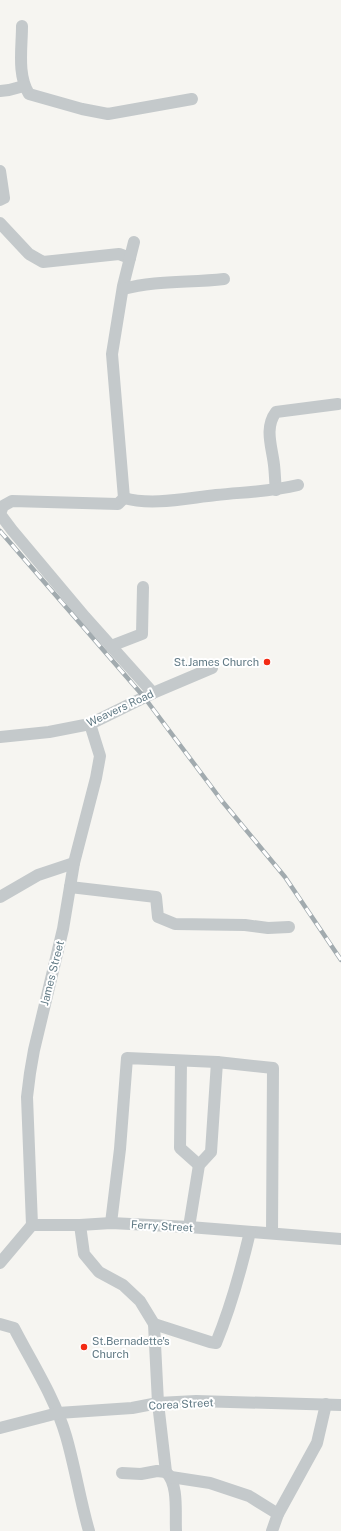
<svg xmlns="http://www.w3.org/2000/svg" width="341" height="1531" font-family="'Public Sans',sans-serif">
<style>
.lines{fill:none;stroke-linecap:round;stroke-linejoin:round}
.minor{stroke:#c4c9cb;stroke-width:12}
.rail-casing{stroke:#a2abaf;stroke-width:4.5}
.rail{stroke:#fff;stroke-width:3;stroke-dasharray:9;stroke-linecap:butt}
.poi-dot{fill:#f32a13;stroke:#fff;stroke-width:1.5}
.labels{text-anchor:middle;stroke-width:4;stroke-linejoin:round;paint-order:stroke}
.poi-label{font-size:11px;fill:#617a85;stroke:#fff;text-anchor:end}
.street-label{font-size:11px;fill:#617a85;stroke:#fff}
</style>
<rect width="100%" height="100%" fill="#f6f5f1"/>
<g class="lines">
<g class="minor">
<path d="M22 26C22 48 17 75 29 94L82 109 108 114 192 99"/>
<polyline points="0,91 9,90 24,86"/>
<polyline points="0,171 4,198 0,200"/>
<polyline points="0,223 29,254 43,262 119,254 130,258"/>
<polyline points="134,242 123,286 112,354 124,498 118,504 12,501 3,506 0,514 12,530 85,617 153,693"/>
<path d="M123 289C156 280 190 283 224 279"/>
<path d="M276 490C275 482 275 473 274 465 272 447 264 428 276 412L338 404"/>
<path d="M124 498C152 506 187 498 216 495 244 492 270 492 298 485"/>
<polyline points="111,646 142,634 143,587"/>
<polyline points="0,737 49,732 90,724 153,693 212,668"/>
<polyline points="70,887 156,897 158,917 175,924 245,925 268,928 289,927"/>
<polyline points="0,897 38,875 74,863"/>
<polyline points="181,1061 180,1148 199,1165"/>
<polyline points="111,1223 120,1149 127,1058 217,1062 273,1068 272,1233"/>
<polyline points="32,1225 27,1097 30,1073 34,1050 63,929 74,863 96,778 100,756 90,724"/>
<path d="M80 1225 84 1254 99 1272 123 1285 140 1301 154 1324 158 1403 166 1472C179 1484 175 1514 176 1531"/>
<polyline points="189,1227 199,1165 211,1152 217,1062"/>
<polyline points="0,1263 32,1225 80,1225 111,1223 189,1227 341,1239"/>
<path d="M0 1324 14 1328C32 1363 55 1398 66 1436 75 1467 80 1500 89 1531"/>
<path d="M154 1324 210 1342 216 1343C231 1307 241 1270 250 1232"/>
<polyline points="0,1428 58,1413 132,1408 158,1403 196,1401 341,1405"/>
<polyline points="122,1473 141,1474 157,1471 166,1472"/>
<polyline points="171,1477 210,1483 249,1496 278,1514"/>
<polyline points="272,1531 278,1514 317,1443 326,1404"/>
</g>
<defs>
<polyline id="rail" points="0,531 144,697 222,801 285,877 341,960"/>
</defs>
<use href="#rail" class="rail-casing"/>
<use href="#rail" class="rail"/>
</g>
<g class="poi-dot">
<circle cx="267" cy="662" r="4"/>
<circle cx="84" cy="1347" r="4"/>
</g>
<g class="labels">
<g class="poi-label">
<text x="259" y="666">St.James Church</text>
<text x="92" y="1345" text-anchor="start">St.Bernadette's<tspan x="92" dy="13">Church</tspan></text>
</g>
<g class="street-label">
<text transform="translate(120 708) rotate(-25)" y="4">Weavers Road</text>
<text transform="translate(52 973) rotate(-76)" y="4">James Street</text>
<text transform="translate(162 1226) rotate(3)" y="4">Ferry Street</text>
<text transform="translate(181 1404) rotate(-3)" y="4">Corea Street</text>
</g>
</g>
</svg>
